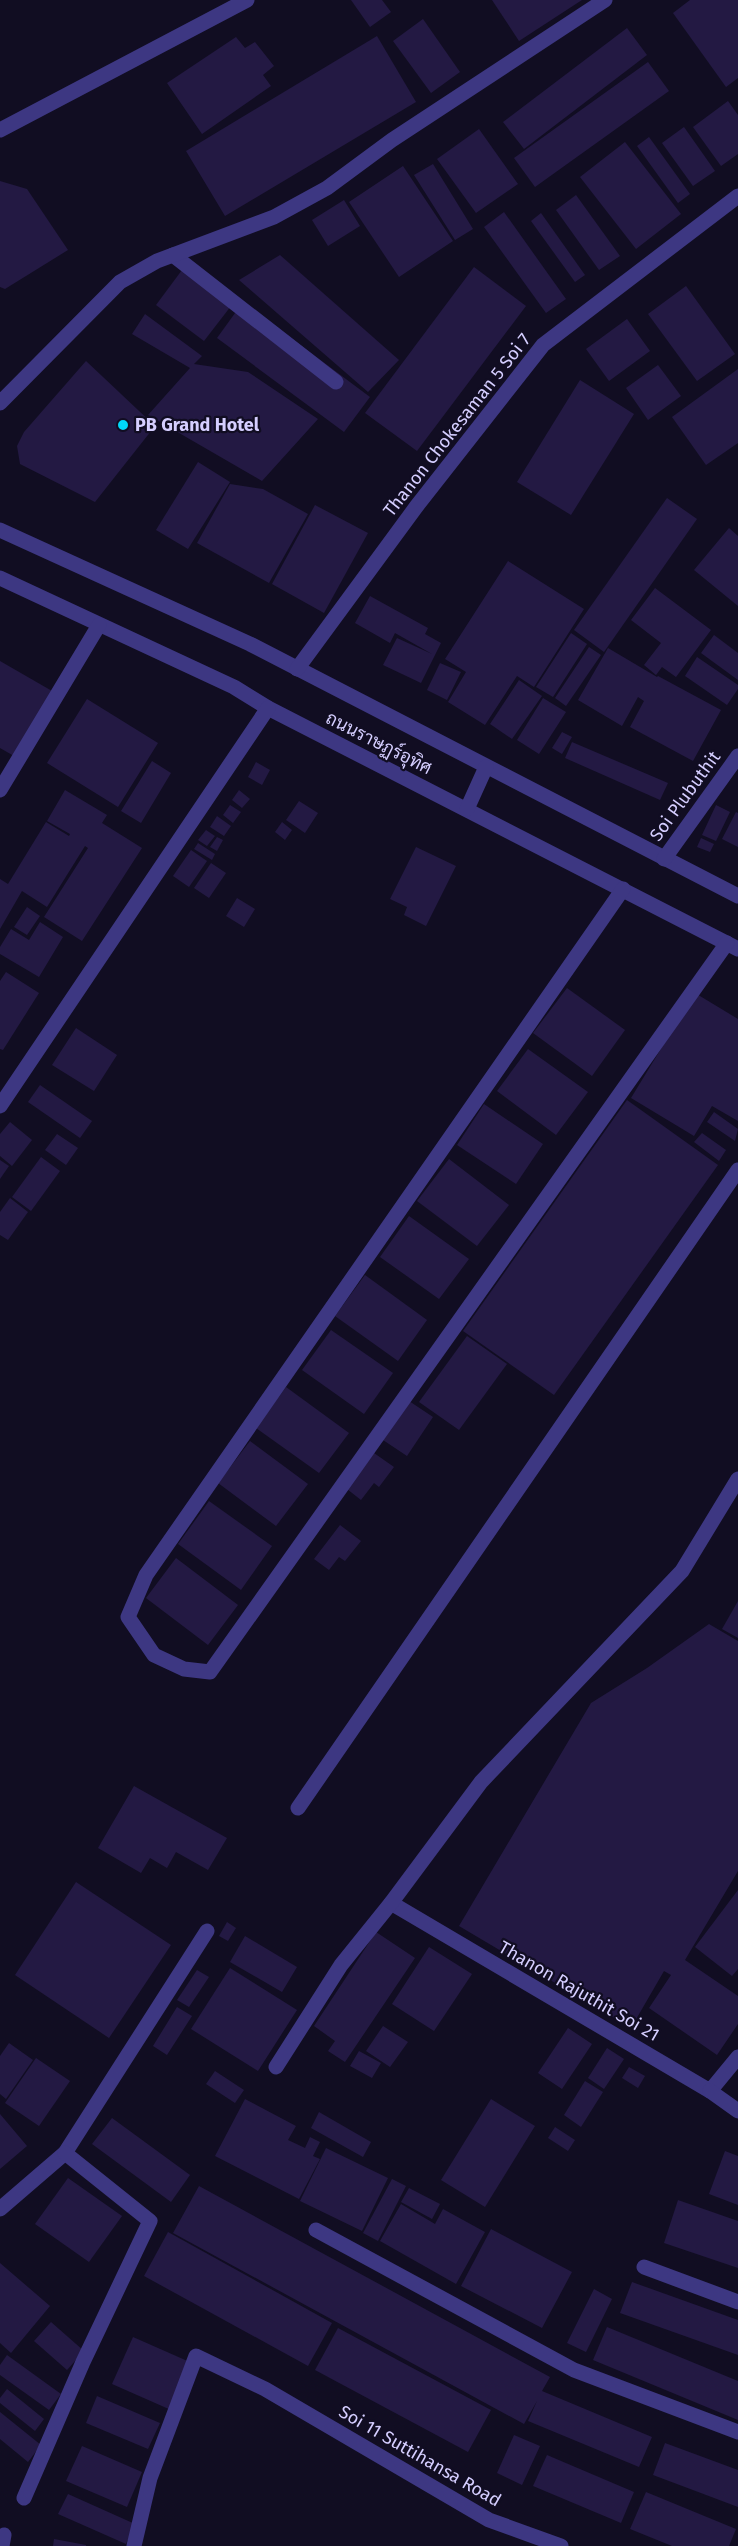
<svg xmlns="http://www.w3.org/2000/svg" width="738" height="2546" font-family="'Fira Sans',Sarabun,sans-serif">
<style>
.building{fill:#231943}
.lines{fill:none;stroke-linecap:round;stroke-linejoin:round}
.minor{stroke:#3d3782;stroke-width:15}
.poi-dot{fill:#00d7f9;stroke:#110d22;stroke-width:2}
.labels{text-anchor:middle;stroke-width:4.5;stroke-linejoin:round;paint-order:stroke}
.poi-label{font-size:18px;font-weight:bold;fill:#d5ceff;stroke:#110d22;text-anchor:start}
.street-label{font-size:18px;fill:#d5ceff;stroke:#110d22}
</style>
<rect width="100%" height="100%" fill="#110d22"/>
<g class="building">
<polygon points="351,0 382,0 391,12 370,27"/>
<polygon points="492,0 582,0 519,41"/>
<polygon points="690,0 738,0 738,78 726,87 673,13"/>
<polygon points="423,19 460,72 431,93 393,41"/>
<polygon points="627,28 647,55 524,149 503,122"/>
<polygon points="377,36 416,102 225,216 186,151"/>
<polygon points="236,37 245,48 255,42 274,66 263,75 271,86 202,134 167,83"/>
<polygon points="648,62 669,91 535,187 514,158"/>
<polygon points="728,101 738,115 738,154 721,166 693,127"/>
<polygon points="684,127 715,171 693,186 662,143"/>
<polygon points="479,129 518,184 476,213 437,159"/>
<polygon points="649,137 690,194 678,203 637,146"/>
<polygon points="625,142 681,214 636,249 580,177"/>
<polygon points="433,164 473,229 455,240 414,175"/>
<polygon points="403,166 453,241 399,277 349,202"/>
<polygon points="0,181 27,189 68,250 5,289 0,287"/>
<polygon points="576,195 620,256 599,270 556,210"/>
<polygon points="344,200 360,226 328,246 312,220"/>
<polygon points="504,212 566,299 546,313 484,227"/>
<polygon points="541,213 585,275 575,282 531,221"/>
<polygon points="280,255 399,360 368,392 239,280"/>
<polygon points="474,267 526,306 417,451 365,413"/>
<polygon points="182,270 231,306 204,341 156,305"/>
<polygon points="686,286 735,354 697,381 648,314"/>
<polygon points="243,302 370,397 344,432 217,338"/>
<polygon points="145,314 202,356 194,364 248,372 318,419 262,481 148,415 190,368 132,334"/>
<polygon points="627,319 650,351 609,381 586,349"/>
<polygon points="86,361 155,426 95,502 20,464 17,446 24,432"/>
<polygon points="658,365 681,396 648,420 626,388"/>
<polygon points="738,369 738,443 706,465 672,417"/>
<polygon points="580,380 634,414 571,515 517,482"/>
<polygon points="198,462 230,482 188,549 156,530"/>
<polygon points="230,484 263,489 308,514 269,583 197,543"/>
<polygon points="667,498 697,519 604,652 574,630"/>
<polygon points="315,505 368,533 324,613 272,584"/>
<polygon points="729,528 738,536 738,606 694,570"/>
<polygon points="508,561 584,609 534,687 517,676 485,725 448,702 466,672 445,659"/>
<polygon points="655,588 711,630 676,677 662,667 656,675 644,665 661,643 631,620"/>
<polygon points="370,596 428,628 425,634 441,643 421,683 383,665 397,638 432,654 395,633 390,643 355,623"/>
<polygon points="571,633 587,644 553,697 536,687"/>
<polygon points="714,635 738,653 738,680 701,653"/>
<polygon points="589,647 601,655 566,706 555,698"/>
<polygon points="608,648 657,677 658,676 721,710 693,761 630,727 644,701 638,697 622,726 578,700"/>
<polygon points="697,657 738,685 738,689 727,705 685,676"/>
<polygon points="0,661 59,695 21,760 0,748"/>
<polygon points="440,663 461,672 447,700 427,690"/>
<polygon points="519,680 542,696 512,739 490,724"/>
<polygon points="543,698 566,712 539,754 517,740"/>
<polygon points="87,699 158,743 118,807 47,763"/>
<polygon points="562,732 572,737 562,754 552,748"/>
<polygon points="572,742 668,783 660,800 565,758"/>
<polygon points="152,761 171,773 141,823 121,811"/>
<polygon points="256,762 270,770 262,785 248,777"/>
<polygon points="65,790 107,815 102,823 142,848 82,941 44,917 88,848 85,846 47,907 22,891 0,929 0,879 8,884 46,822 69,836 70,834 47,821"/>
<polygon points="239,790 250,799 242,808 232,800"/>
<polygon points="299,801 318,813 305,833 286,820"/>
<polygon points="230,805 241,812 233,823 223,815"/>
<polygon points="716,805 730,812 716,841 702,835"/>
<polygon points="736,812 738,813 738,847 722,839"/>
<polygon points="217,816 231,826 224,836 210,827"/>
<polygon points="282,822 292,830 285,840 275,832"/>
<polygon points="206,830 215,836 207,846 198,840"/>
<polygon points="217,837 223,840 217,851 210,847"/>
<polygon points="701,838 714,844 710,852 697,847"/>
<polygon points="198,843 215,854 212,860 194,849"/>
<polygon points="416,847 456,866 426,926 404,915 407,907 390,899"/>
<polygon points="191,850 207,861 189,887 173,876"/>
<polygon points="211,863 226,873 209,898 194,888"/>
<polygon points="237,898 255,909 244,927 226,916"/>
<polygon points="27,907 40,916 27,935 14,927"/>
<polygon points="40,922 63,937 39,977 0,954 0,947 11,929 29,940"/>
<polygon points="6,972 39,993 3,1050 0,1049 0,981"/>
<polygon points="567,988 625,1030 592,1076 533,1033"/>
<polygon points="695,993 738,1019 738,1121 712,1106 694,1136 631,1098"/>
<polygon points="76,1028 117,1055 94,1091 52,1065"/>
<polygon points="528,1049 588,1092 556,1135 497,1091"/>
<polygon points="40,1085 92,1121 80,1138 28,1102"/>
<polygon points="627,1100 718,1165 554,1395 463,1331"/>
<polygon points="484,1104 543,1144 516,1184 457,1145"/>
<polygon points="714,1112 738,1129 735,1141 707,1122"/>
<polygon points="10,1122 32,1140 12,1166 0,1156 0,1134"/>
<polygon points="702,1133 726,1150 719,1161 694,1142"/>
<polygon points="57,1134 78,1148 66,1165 45,1150"/>
<polygon points="41,1157 60,1171 31,1211 12,1197"/>
<polygon points="449,1159 509,1205 477,1246 417,1201"/>
<polygon points="0,1160 9,1166 0,1179"/>
<polygon points="10,1198 28,1212 8,1240 0,1235 0,1212"/>
<polygon points="409,1216 469,1259 439,1299 380,1257"/>
<polygon points="365,1275 427,1320 398,1361 335,1316"/>
<polygon points="331,1330 393,1373 364,1414 302,1370"/>
<polygon points="467,1336 507,1364 459,1430 419,1402"/>
<polygon points="286,1387 349,1433 319,1473 256,1428"/>
<polygon points="406,1399 433,1417 407,1456 380,1438"/>
<polygon points="250,1441 308,1484 276,1526 218,1483"/>
<polygon points="374,1453 394,1467 379,1487 374,1483 361,1500 347,1489"/>
<polygon points="209,1501 272,1546 241,1590 178,1544"/>
<polygon points="340,1525 361,1541 345,1561 339,1557 329,1570 314,1559"/>
<polygon points="176,1558 238,1605 208,1645 146,1598"/>
<polygon points="738,1601 738,1638 722,1629"/>
<polygon points="709,1624 738,1641 738,1871 685,1960 738,1996 738,2024 717,2055 649,2008 671,1975 664,1971 631,2028 459,1926 591,1703 647,1668"/>
<polygon points="134,1786 227,1838 208,1870 176,1852 167,1868 150,1858 141,1873 98,1848"/>
<polygon points="76,1882 171,1945 109,2038 15,1975"/>
<polygon points="738,1890 738,1969 732,1976 695,1947"/>
<polygon points="227,1922 236,1928 228,1941 219,1936"/>
<polygon points="376,1932 415,1958 345,2062 328,2051 335,2041 314,2026"/>
<polygon points="245,1936 297,1967 282,1992 230,1962"/>
<polygon points="429,1947 472,1974 434,2031 392,2004"/>
<polygon points="230,1968 297,2010 258,2071 191,2029"/>
<polygon points="197,1970 209,1977 189,2007 177,2000"/>
<polygon points="177,2007 192,2016 167,2055 153,2046"/>
<polygon points="383,2026 408,2042 390,2067 366,2051"/>
<polygon points="568,2028 592,2044 562,2089 538,2073"/>
<polygon points="9,2043 33,2060 6,2099 0,2094 0,2056"/>
<polygon points="607,2048 624,2059 604,2089 588,2078"/>
<polygon points="359,2051 381,2063 372,2078 350,2066"/>
<polygon points="36,2058 70,2081 39,2126 5,2103"/>
<polygon points="629,2067 645,2076 638,2088 622,2078"/>
<polygon points="215,2071 244,2090 235,2103 206,2084"/>
<polygon points="585,2081 603,2092 581,2127 564,2115"/>
<polygon points="245,2099 296,2126 288,2140 305,2148 310,2137 320,2142 313,2156 320,2159 299,2199 215,2156"/>
<polygon points="491,2099 535,2126 485,2207 441,2180"/>
<polygon points="319,2112 371,2142 363,2157 311,2128"/>
<polygon points="0,2114 27,2146 0,2169"/>
<polygon points="112,2118 190,2175 171,2202 92,2144"/>
<polygon points="555,2127 575,2140 568,2151 548,2138"/>
<polygon points="326,2148 388,2178 362,2231 300,2201"/>
<polygon points="725,2151 738,2156 738,2205 709,2194"/>
<polygon points="68,2178 122,2216 89,2262 35,2224"/>
<polygon points="392,2179 406,2186 378,2241 363,2233"/>
<polygon points="199,2186 550,2377 542,2391 652,2437 639,2467 528,2421 537,2401 524,2424 173,2233"/>
<polygon points="409,2188 440,2204 432,2219 401,2202"/>
<polygon points="678,2200 738,2221 738,2268 664,2243"/>
<polygon points="401,2204 435,2224 443,2209 485,2232 456,2284 380,2241"/>
<polygon points="491,2229 572,2272 542,2328 461,2286"/>
<polygon points="168,2232 332,2323 308,2366 144,2276"/>
<polygon points="0,2263 50,2306 11,2353 0,2343"/>
<polygon points="632,2282 738,2320 738,2355 620,2313"/>
<polygon points="594,2289 612,2299 586,2352 567,2343"/>
<polygon points="51,2322 84,2351 67,2370 34,2341"/>
<polygon points="607,2327 738,2381 738,2420 593,2360"/>
<polygon points="338,2328 491,2410 468,2452 315,2370"/>
<polygon points="133,2337 192,2363 171,2410 112,2384"/>
<polygon points="7,2355 61,2394 49,2410 0,2375 0,2365"/>
<polygon points="7,2389 44,2419 35,2431 0,2403 0,2398"/>
<polygon points="97,2396 160,2423 148,2449 86,2423"/>
<polygon points="0,2412 41,2445 28,2462 0,2439"/>
<polygon points="514,2435 540,2446 522,2485 497,2473"/>
<polygon points="665,2443 738,2470 738,2507 653,2475"/>
<polygon points="82,2446 142,2472 127,2507 66,2481"/>
<polygon points="547,2455 634,2492 621,2523 533,2486"/>
<polygon points="646,2492 736,2529 729,2546 672,2546 630,2529"/>
<polygon points="68,2494 135,2524 126,2544 58,2514"/>
<polygon points="54,2539 86,2545 86,2546 53,2546"/>
</g>
<g class="lines">
<g class="minor">
<polyline points="0,130 247,0"/>
<polyline points="173,255 336,382"/>
<polyline points="0,403 120,282 157,261 274,217 327,188 392,140 605,0"/>
<polyline points="0,530 250,644 738,896"/>
<polyline points="0,578 234,687 268,708 738,949"/>
<polyline points="297,669 416,507 543,345 738,196"/>
<polyline points="0,790 99,625"/>
<polyline points="467,809 486,767"/>
<polyline points="664,859 738,756"/>
<polyline points="623,889 146,1575 128,1617 154,1655 184,1669 210,1672 727,943"/>
<polyline points="0,1106 268,708"/>
<polyline points="298,1808 738,1170"/>
<polyline points="391,1903 710,2091 738,2057"/>
<polyline points="276,2067 341,1965 391,1903 481,1782 682,1571 738,1479"/>
<polyline points="710,2091 738,2111"/>
<polyline points="0,2209 65,2153 207,1931"/>
<polyline points="316,2230 574,2370 738,2432"/>
<polyline points="644,2267 738,2302"/>
<polyline points="24,2498 83,2362 150,2221 65,2153"/>
<polyline points="2,2546 4,2535"/>
<polyline points="134,2546 150,2478 196,2356 265,2389 489,2520 561,2546"/>
</g>
</g>
<circle class="poi-dot" cx="123" cy="425" r="6"/>
<g class="labels">
<g class="poi-label">
<text x="135" y="431">PB Grand Hotel</text>
</g>
<g class="street-label">
<text transform="translate(457 425) rotate(-52)" y="6">Thanon Chokesaman 5 Soi 7</text>
<text transform="translate(379 743) rotate(27)" y="6">ถนนราษฏร์อุทิศ</text>
<text transform="translate(685 796) rotate(-54)" y="6">Soi Plubuthit</text>
<text transform="translate(579 1991) rotate(30)" y="6">Thanon Rajuthit Soi 21</text>
<text transform="translate(420 2456) rotate(30)" y="6">Soi 11 Suttihansa Road</text>
</g>
</g>
</svg>
